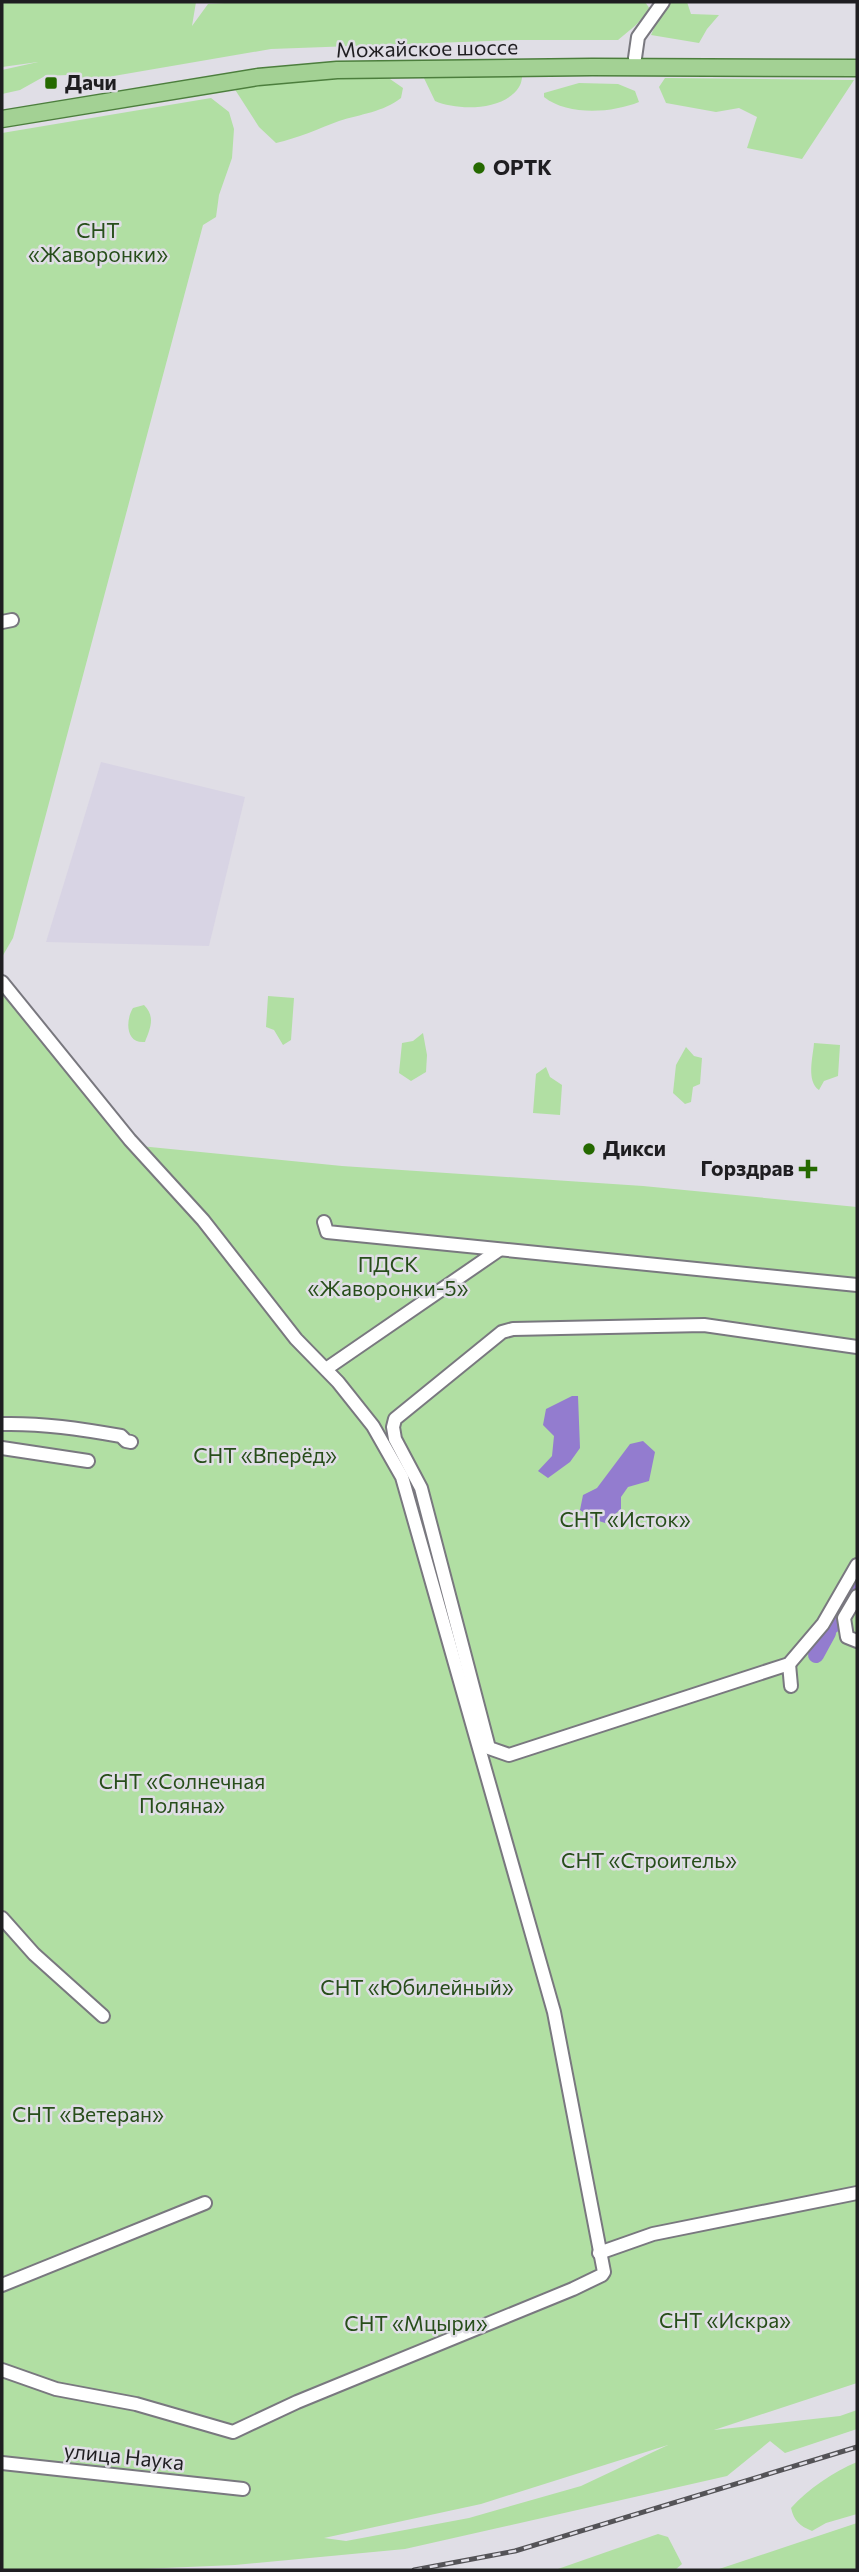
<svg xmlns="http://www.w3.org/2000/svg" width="859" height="2572" font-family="Commissioner,sans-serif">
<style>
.built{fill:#d8d4e4}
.green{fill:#b1dfa3;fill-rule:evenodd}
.water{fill:#937ccf}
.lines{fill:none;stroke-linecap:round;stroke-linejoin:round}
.river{stroke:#937ccf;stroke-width:16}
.minor-casing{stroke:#79787f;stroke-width:16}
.major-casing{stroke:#4c7e3d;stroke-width:19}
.minor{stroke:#fff;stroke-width:12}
.major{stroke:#a3d194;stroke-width:16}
.rail-casing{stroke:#545357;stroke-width:5}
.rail{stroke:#e0dee6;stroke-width:2.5;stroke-dasharray:8;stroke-linecap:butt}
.poi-dot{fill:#256900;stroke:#e0dee6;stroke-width:2.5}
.labels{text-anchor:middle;stroke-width:5;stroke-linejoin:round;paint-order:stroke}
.street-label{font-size:21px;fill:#1f1e21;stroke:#e0dee6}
.poi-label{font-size:21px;font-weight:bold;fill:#1f1e21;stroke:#e0dee6;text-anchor:start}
.park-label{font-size:21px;fill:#274e1a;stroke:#e0dee6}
</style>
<rect width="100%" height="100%" fill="#e0dee6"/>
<polygon class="built" points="101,762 245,797 209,946 46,942"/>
<g class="green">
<polygon points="2,2 196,2 192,26 208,4 241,2 645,2 650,9 636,25 618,40 515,40 271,49 73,83 67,75 45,76 20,90 2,94 2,70 38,62 2,67"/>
<polygon points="670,2 687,2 691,14 719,15 707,29 699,43 651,35 658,19"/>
<path d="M523 71C522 76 522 83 519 87 504 111 458 111 435 101L422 74Z"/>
<path d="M311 78 390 79 403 88 401 98C383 112 361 114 339 121 318 129 298 138 276 143L259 127 234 88Z"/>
<polygon points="665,78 854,80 802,159 747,148 757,117 739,108 716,112 666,103 659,87"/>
<path d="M579 83 618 84 635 91 639 102C612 113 568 116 544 97V93Z"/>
<polygon points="211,98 229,112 234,129 232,158 219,195 216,217 203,225 13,938 2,957 2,133"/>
<path d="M2 976 103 1105 140 1146 342 1166 643 1186 857 1207V2383L714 2430 840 2416 857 2410V2429L785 2453 770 2441 727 2476 405 2549 235 2565 117 2570H2ZM668 2445 581 2486 469 2518 346 2541 324 2538 481 2504Z"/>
<polygon points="268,996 294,998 291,1040 283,1045 274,1030 266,1027"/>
<path d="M144 1005C156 1017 150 1029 145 1042 126 1044 125 1021 133 1008Z"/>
<polygon points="423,1033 427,1055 426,1072 411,1081 399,1073 402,1043 413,1041"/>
<path d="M814 1043 840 1045 838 1076 824 1081 819 1090C806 1081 813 1057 814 1043Z"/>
<polygon points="686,1047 694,1056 702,1058 700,1084 693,1087 691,1102 685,1104 673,1093 676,1065"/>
<polygon points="546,1067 550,1077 562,1085 560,1115 533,1113 536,1074"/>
<path d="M857 2462V2514L826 2523 812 2531C800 2526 794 2521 791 2508 808 2489 833 2472 857 2462Z"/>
<polygon points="857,2523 857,2570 716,2570"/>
<polygon points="658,2534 668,2537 682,2564 675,2570 555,2570"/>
</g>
<g class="water">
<polygon points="572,1396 578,1396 580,1448 570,1462 548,1478 538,1471 552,1456 554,1436 543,1425 546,1409"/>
<polygon points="643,1441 655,1452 649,1481 628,1487 621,1497 621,1509 605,1523 593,1519 580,1510 583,1495 597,1488 630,1444"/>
</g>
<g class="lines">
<g class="river">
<polyline points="832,1626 857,1583"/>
<polyline points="816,1655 828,1633"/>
</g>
<defs>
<g id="minor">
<polyline points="635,58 638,37 663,2"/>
<polyline points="2,622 12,620"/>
<polyline points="2,982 130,1140 203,1220 296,1339 338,1382 373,1426 402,1477 554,2012 604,2272 602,2275 573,2289 297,2402 233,2432 136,2404 56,2389 2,2370"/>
<polyline points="324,1222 327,1232 857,1285"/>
<polyline points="857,1347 704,1325 513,1329 502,1332 395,1419 393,1427 395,1439 421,1488 489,1748 509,1755 789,1664 823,1624 857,1565"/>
<polyline points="326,1369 499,1250"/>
<path d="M2 1424C42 1423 81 1429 121 1436L126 1441 131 1442"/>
<polyline points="2,1448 88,1461"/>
<polyline points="857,1596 844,1618 847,1637 857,1641"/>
<polyline points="789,1664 791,1686"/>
<polyline points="2,1918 34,1954 103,2016"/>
<polyline points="599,2253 653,2234 857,2193"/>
<polyline points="2,2285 205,2203"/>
<polyline points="2,2463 243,2489"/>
</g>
<polyline id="major" points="2,119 258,77 337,70 592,67 857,68"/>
</defs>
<use href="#minor" class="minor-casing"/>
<use href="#major" class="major-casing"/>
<use href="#minor" class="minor"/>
<use href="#major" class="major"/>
<defs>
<polyline id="rail" points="414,2570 515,2551 857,2447"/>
</defs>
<use href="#rail" class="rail-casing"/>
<use href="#rail" class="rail"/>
</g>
<g class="poi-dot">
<rect x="44" y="76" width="14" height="14" rx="3.5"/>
<circle cx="479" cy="168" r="7"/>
<circle cx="589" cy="1149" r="7"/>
<path d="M804.5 1158.5h7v7h7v7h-7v7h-7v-7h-7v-7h7z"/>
</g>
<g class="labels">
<g class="street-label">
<text transform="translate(427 49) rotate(-1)" y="7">Можайское шоссе</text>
<text transform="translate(124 2457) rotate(6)" y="7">улица Наука</text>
</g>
<g class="poi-label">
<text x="65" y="90">Дачи</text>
<text x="493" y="175">ОРТК</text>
<text x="603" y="1156">Дикси</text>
<text x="794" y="1176" text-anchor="end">Горздрав</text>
</g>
<g class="park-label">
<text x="98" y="238">СНТ<tspan x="98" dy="24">«Жаворонки»</tspan></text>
<text x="388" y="1272">ПДСК<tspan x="388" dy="24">«Жаворонки-5»</tspan></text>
<text x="265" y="1463">СНТ «Вперёд»</text>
<text x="625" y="1527">СНТ «Исток»</text>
<text x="182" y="1789">СНТ «Солнечная<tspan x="182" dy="24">Поляна»</tspan></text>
<text x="649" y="1868">СНТ «Строитель»</text>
<text x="417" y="1995">СНТ «Юбилейный»</text>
<text x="88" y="2122">СНТ «Ветеран»</text>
<text x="725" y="2328">СНТ «Искра»</text>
<text x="416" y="2331">СНТ «Мцыри»</text>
</g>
</g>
<rect width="859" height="2572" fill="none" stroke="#1f1e21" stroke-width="7"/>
</svg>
